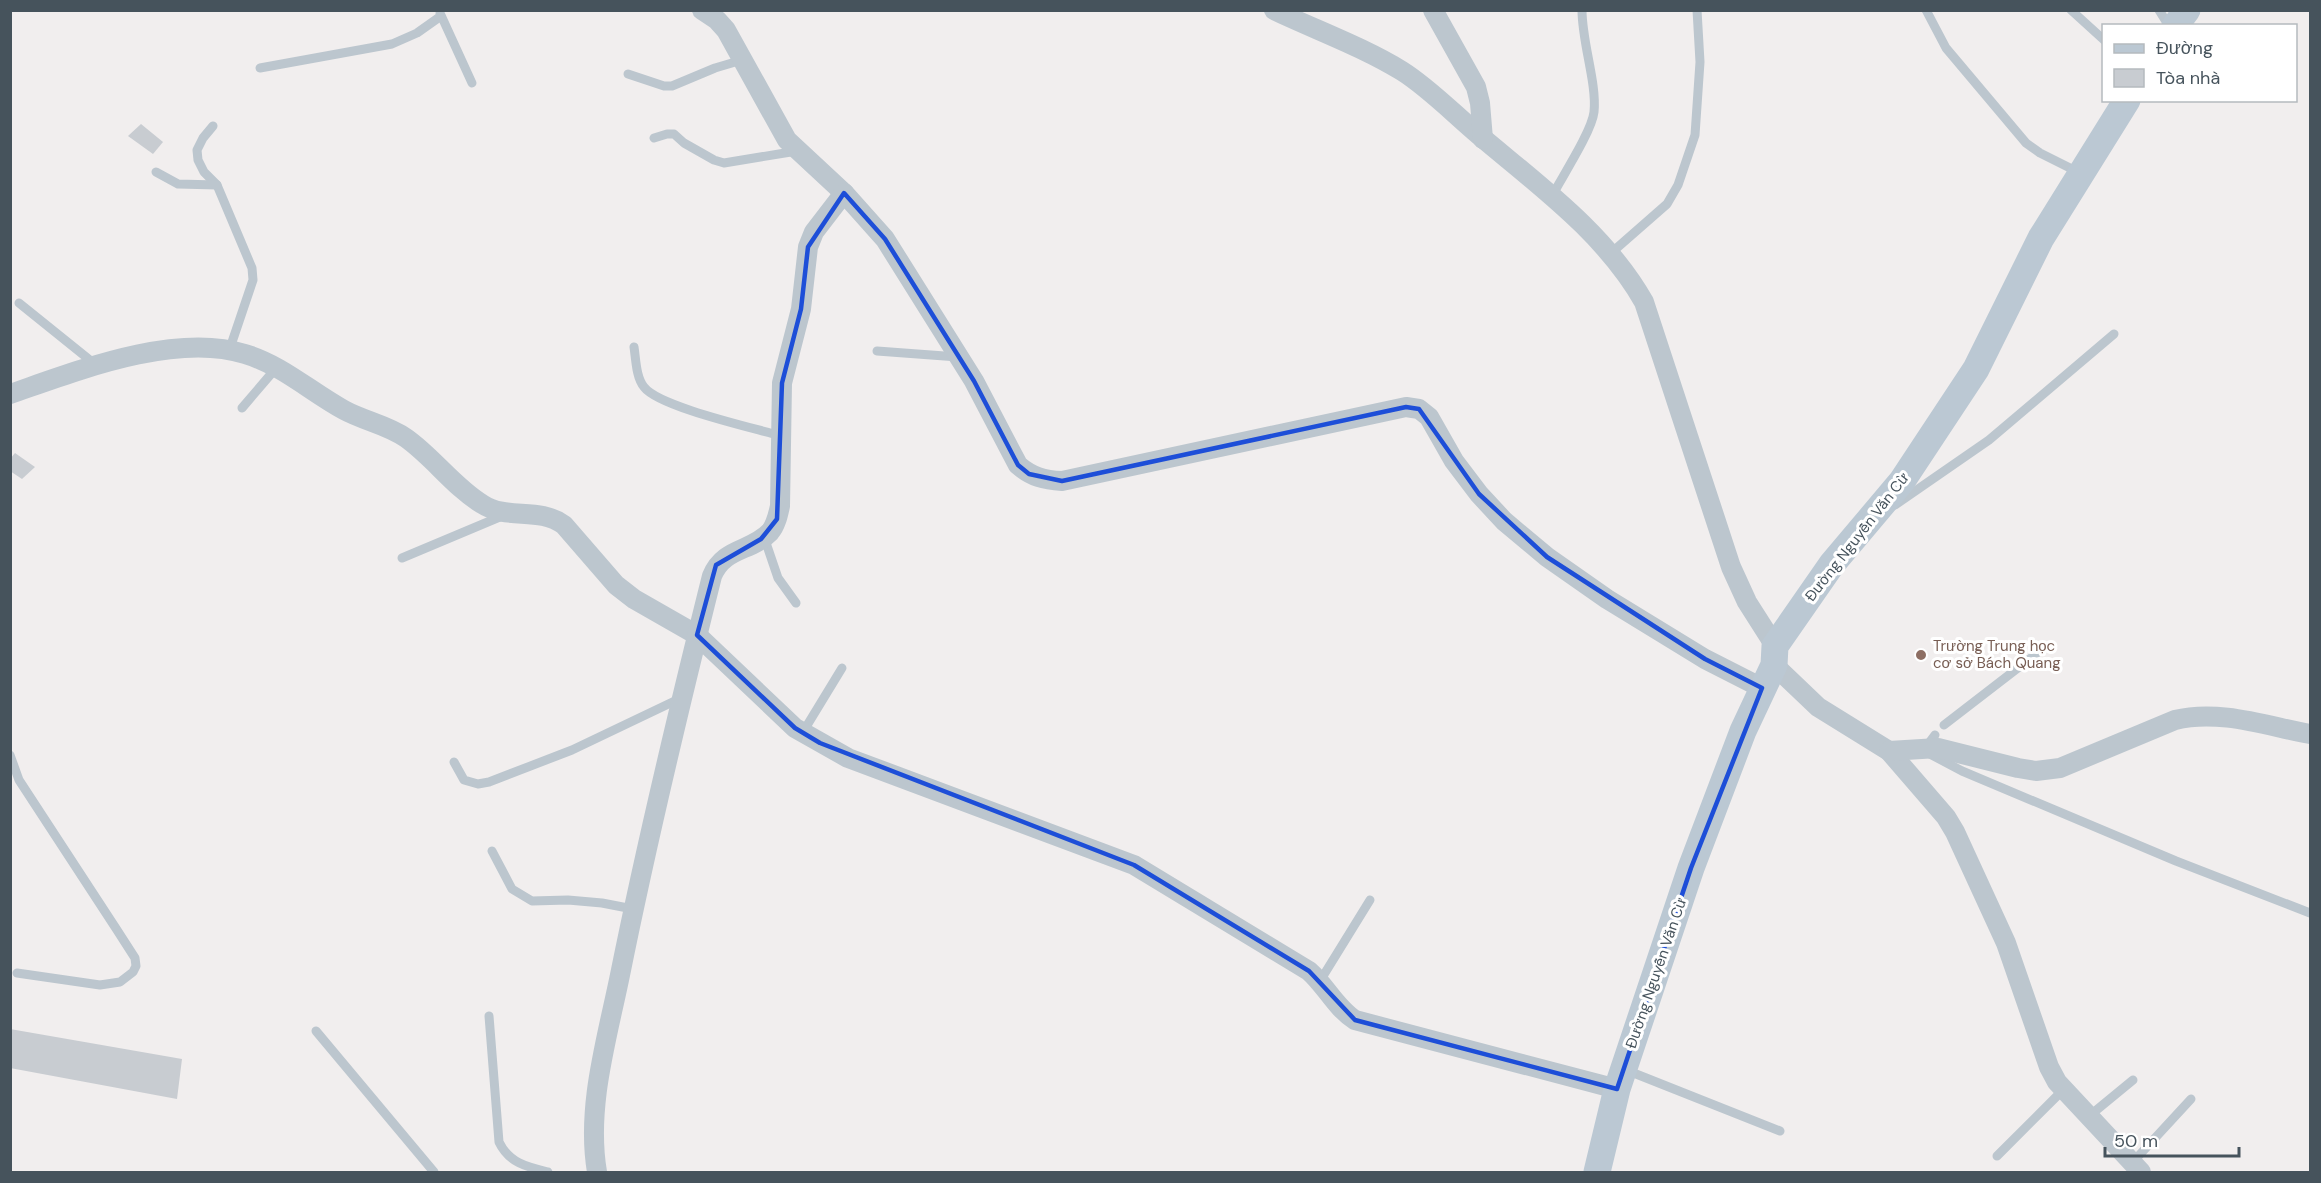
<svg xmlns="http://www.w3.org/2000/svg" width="2321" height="1183" font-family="'DM Sans',sans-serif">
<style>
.building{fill:#c8ccd1}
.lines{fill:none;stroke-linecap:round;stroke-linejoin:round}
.lane{stroke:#bcc6ce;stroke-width:9}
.street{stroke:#bcc6ce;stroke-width:20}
.secondary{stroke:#bbc8d3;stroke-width:27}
.marked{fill:none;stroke:#1d4ed8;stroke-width:4.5;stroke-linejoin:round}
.education-dot{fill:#8d6e63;stroke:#fff;stroke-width:2}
.labels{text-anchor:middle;stroke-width:6;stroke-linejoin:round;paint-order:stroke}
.street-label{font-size:15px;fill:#46535c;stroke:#fff}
.education-label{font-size:15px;fill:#785e54;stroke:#fff;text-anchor:start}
</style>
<rect width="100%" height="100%" fill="#f1eeee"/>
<g class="building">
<polygon points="141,124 163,142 153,154 128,136"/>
<polygon points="15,453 35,467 22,479 10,471 10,459"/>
<polygon points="10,1029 182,1059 177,1099 10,1068"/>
</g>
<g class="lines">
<g class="lane">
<polyline points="1926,10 1946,48 2026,143 2040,153 2080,173"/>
<polyline points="2071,10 2104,40"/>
<polyline points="2159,10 2169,26"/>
<polyline points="440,13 472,83"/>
<polyline points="260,68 392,44 417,33 441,16"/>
<polyline points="628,74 664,86 672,86 715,68 742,60"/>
<polyline points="213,126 203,138 197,150 198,160 204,172 217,185 252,268 253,280 229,351"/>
<polyline points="654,138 667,134 674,134 684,143 714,160 724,163 797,151"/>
<polyline points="156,172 178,184 217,185"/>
<path d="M1552 196C1562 177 1592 131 1594 112 1597 83 1582 43 1582 10"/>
<polyline points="1610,254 1667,204 1678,185 1695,135 1700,62 1697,10"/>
<polyline points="19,303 96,365"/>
<path d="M634 347C636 360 636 377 644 387 659 407 754 428 781 436"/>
<polyline points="877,351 958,357"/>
<polyline points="242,408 277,367"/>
<polyline points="1895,505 1989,440 2114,334"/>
<polyline points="764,537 778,578 796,603"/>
<polyline points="402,558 502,516"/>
<polyline points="1944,725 2036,654"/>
<polyline points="803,732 842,668"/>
<polyline points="1926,747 1935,735"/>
<polyline points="1928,753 1962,771 2176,861 2310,913"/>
<polyline points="10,755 19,780 117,930 135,958 136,966 133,972 120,982 100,985 17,973"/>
<polyline points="454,762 464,780 478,784 489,782 572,750 681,698"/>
<polyline points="492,851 512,889 532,901 568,900 602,903 633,909"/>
<polyline points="1320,981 1370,900"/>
<path d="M489 1016 499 1142C509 1163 527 1167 548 1172"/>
<polyline points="316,1031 434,1172"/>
<polyline points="1626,1070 1780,1131"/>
<polyline points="2088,1117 2133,1080"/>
<polyline points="1997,1156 2063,1090"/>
<polyline points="2132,1163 2191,1099"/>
</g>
<g class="street">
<path d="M702 10 717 20 726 30 787 140 844 193 885 239 974 381 1018 465C1032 477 1044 480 1062 481L1406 407 1419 409 1429 417 1454 461 1479 494 1504 521 1547 557 1607 599 1705 659 1762 688"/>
<path d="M1274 10C1316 30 1363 47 1402 71 1429 88 1454 114 1479 135 1538 185 1605 233 1644 302L1731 567 1747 602 1775 646"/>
<polyline points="1433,10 1476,87 1480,103 1483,139"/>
<path d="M10 394C77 371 175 332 245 354 282 365 311 392 344 410 364 421 388 425 406 438 433 457 454 487 482 504 508 521 538 506 564 525L616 585 634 599 697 635 795 728 848 758 1134 865 1309 971C1326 986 1336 1008 1355 1020L1617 1089"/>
<polyline points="1774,665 1818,707 1889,751 1946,817 1955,832 2006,943 2049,1067 2057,1082 2141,1172"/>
<path d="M1889 751 1938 748 2018 768 2036 771 2060 768 2175 720C2219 709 2267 726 2310 734"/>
<path d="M597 1172C586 1107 607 1039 620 975 647 841 679 708 712 576 724 547 751 552 770 532 776 525 778 515 780 506L782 383 801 309 808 247 814 232 844 193"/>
</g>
<g class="secondary">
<polyline points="2175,26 2187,10"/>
<polyline points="1597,1172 1617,1089 1691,868 1743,731 1774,665 1775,646 1832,564 1902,481 1976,369 2041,238 2127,100"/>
</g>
</g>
<path class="marked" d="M844 193 885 239 974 381 1018 465 1029 474 1062 481 1406 407 1419 409 1479 494 1547 557 1705 659 1762 688 1691 868 1617 1089 1355 1020 1309 971 1134 865 820 743 795 728 697 635 716 565 761 539 777 519 782 383 801 309 808 247Z"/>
<circle class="education-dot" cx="1921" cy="655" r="6"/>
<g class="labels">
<g class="street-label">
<text transform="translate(1857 537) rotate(-52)" y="5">Đường Nguyễn Văn Cừ</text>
<text transform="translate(1656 973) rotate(-71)" y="5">Đường Nguyễn Văn Cừ</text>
</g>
<g class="education-label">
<text x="1933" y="651">Trường Trung học<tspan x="1933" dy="17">cơ sở Bách Quang</tspan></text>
</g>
</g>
<rect width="2321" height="1183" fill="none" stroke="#46535c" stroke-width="24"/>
<rect x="2102" y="24" width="195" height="78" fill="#ffffff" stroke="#b5babe" stroke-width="1.5"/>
<rect x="2114" y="44" width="30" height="9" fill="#bbc8d3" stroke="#b5babe" stroke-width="1.5"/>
<text x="2156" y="54" font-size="18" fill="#46535c">Đường</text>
<rect x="2114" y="69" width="30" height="18" fill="#c8ccd1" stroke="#b5babe" stroke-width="1.5"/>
<text x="2156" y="84" font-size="18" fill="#46535c">Tòa nhà</text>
<path d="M2105 1147v9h134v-9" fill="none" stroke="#46535c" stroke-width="3"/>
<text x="2114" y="1147" font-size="18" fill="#46535c" stroke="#ffffff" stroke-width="4.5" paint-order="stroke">50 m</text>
</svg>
